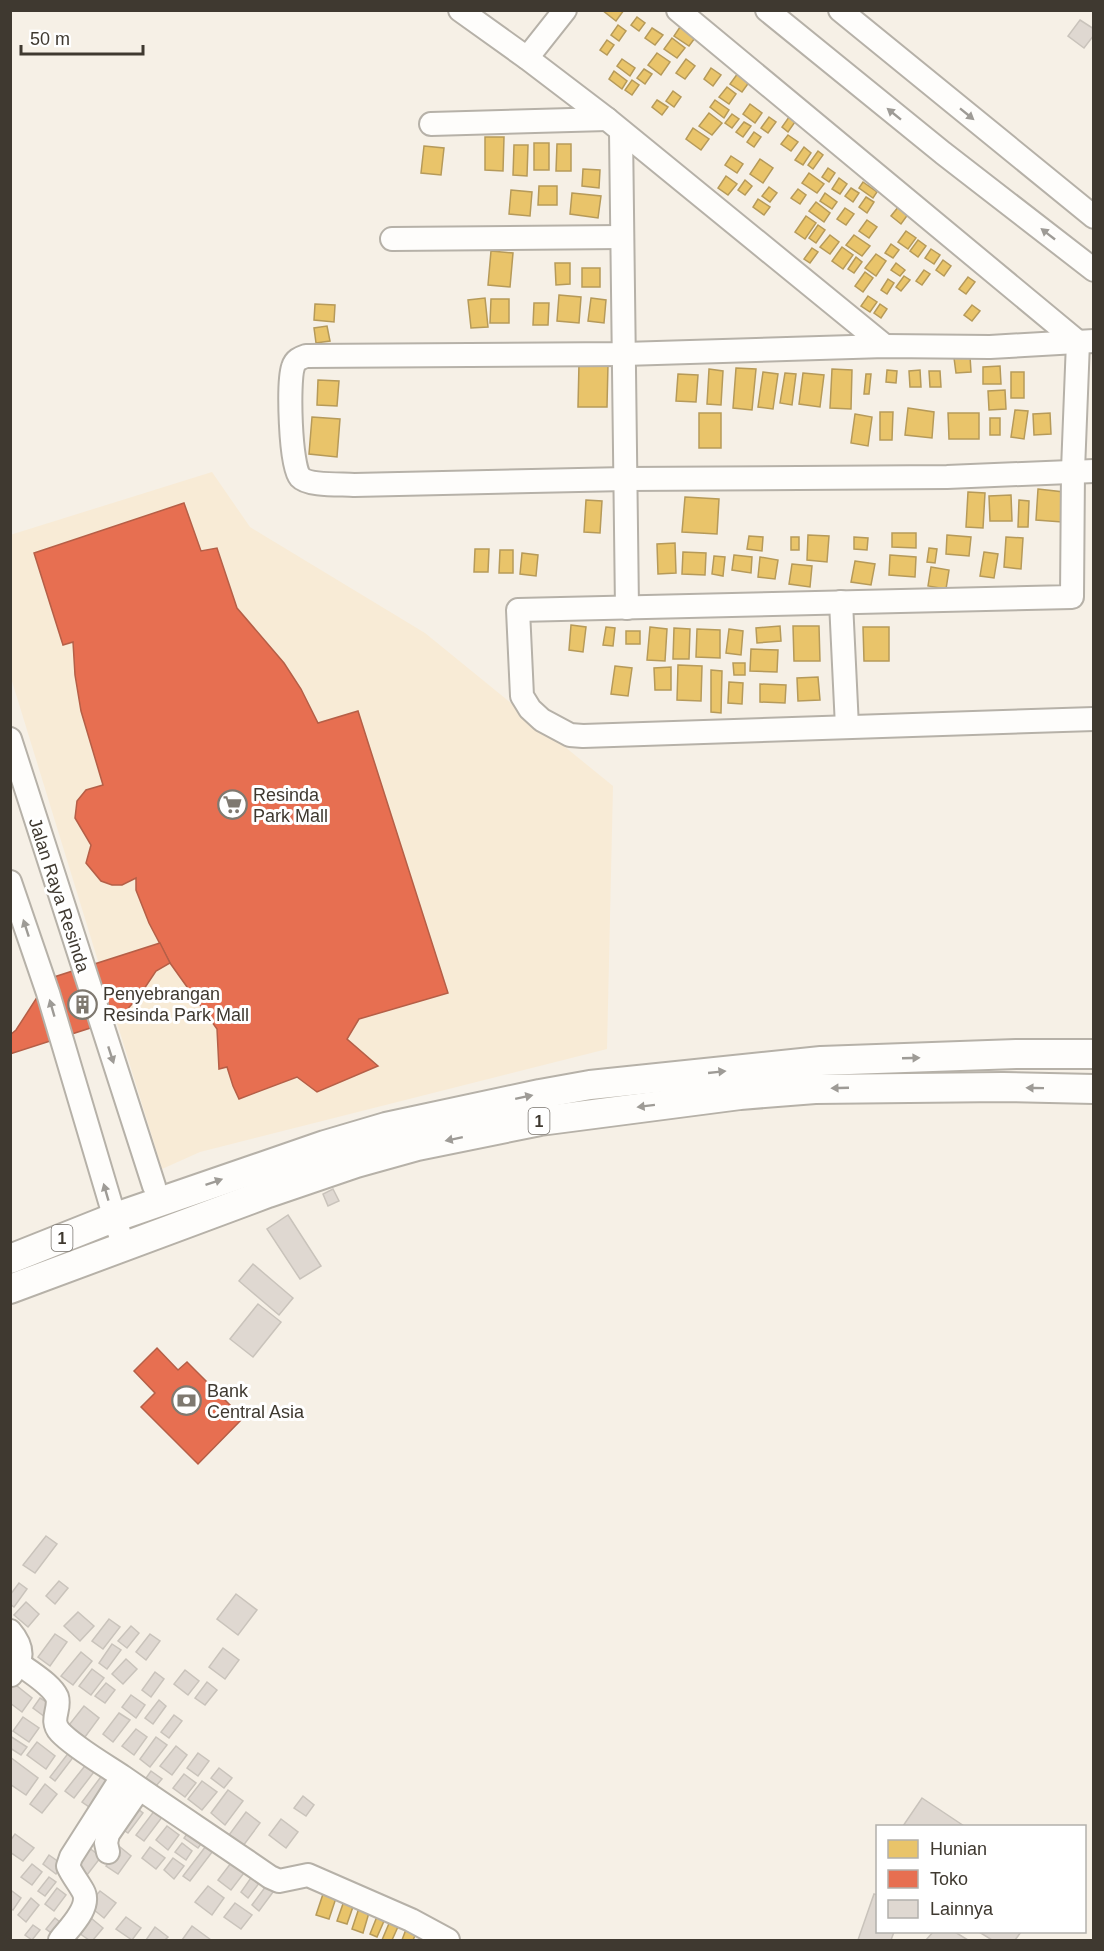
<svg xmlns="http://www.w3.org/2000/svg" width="1104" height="1951" font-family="Arial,sans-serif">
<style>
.built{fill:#f8ebd6}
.homes{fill:#e9c46a;stroke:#b69a59;stroke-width:1.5}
.shops{fill:#e76f51;stroke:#b55f47;stroke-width:1.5}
.building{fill:#dfd8d1;stroke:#c9c3bb;stroke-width:1.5}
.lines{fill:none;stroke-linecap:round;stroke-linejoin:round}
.minor-casing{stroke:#b6b1a8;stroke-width:26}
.major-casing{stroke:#b6b1a8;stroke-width:32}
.minor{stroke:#fefdfb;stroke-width:22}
.major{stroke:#fefdfb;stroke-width:28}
.oneway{fill:#9e9b96}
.labels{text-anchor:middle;stroke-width:6;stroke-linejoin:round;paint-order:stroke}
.shield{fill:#fff;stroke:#79746e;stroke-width:1.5}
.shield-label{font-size:16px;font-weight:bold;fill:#3f3930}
.poi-label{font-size:18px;fill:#3f3930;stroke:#fff;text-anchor:start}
.street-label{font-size:18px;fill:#3f3930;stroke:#fff}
</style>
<rect width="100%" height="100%" fill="#f6f0e6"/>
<polygon class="built" points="212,472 250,527 425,633 613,786 607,1049 200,1152 162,1169 11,678 10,535"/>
<g class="homes">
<polygon points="602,10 624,10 616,21"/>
<polygon points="637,17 645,23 639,31 631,25"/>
<polygon points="618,25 626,31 619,41 611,35"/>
<polygon points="680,27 695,38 689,46 674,36"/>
<polygon points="652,28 663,35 655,45 645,38"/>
<polygon points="672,38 685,48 677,58 664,49"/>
<polygon points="607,40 614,45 607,55 600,50"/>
<polygon points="657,53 670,62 661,75 648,65"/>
<polygon points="622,59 635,68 630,76 617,66"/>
<polygon points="686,59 695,66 685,79 676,73"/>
<polygon points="711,68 721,75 713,86 704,79"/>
<polygon points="644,69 652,74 645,84 637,78"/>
<polygon points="614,71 627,81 622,89 609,79"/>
<polygon points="738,73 750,81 742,92 730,84"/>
<polygon points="632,80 639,85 632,95 625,90"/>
<polygon points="727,87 736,94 729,104 719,97"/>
<polygon points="673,91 681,97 674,107 666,101"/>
<polygon points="657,100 668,107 662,115 652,107"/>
<polygon points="715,100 729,110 724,118 710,107"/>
<polygon points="750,104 762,113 755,123 743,114"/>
<polygon points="709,113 722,123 712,135 699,126"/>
<polygon points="732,114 739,119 732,128 725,123"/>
<polygon points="769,117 776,122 768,133 761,128"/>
<polygon points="789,117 795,122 788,132 782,127"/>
<polygon points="744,122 751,126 743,137 736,132"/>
<polygon points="693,128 709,139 701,150 686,139"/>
<polygon points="754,132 761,137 754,147 747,142"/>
<polygon points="788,135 798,142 791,151 781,144"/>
<polygon points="485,137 504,137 503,171 485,170"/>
<rect x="534" y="143" width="15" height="27"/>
<polygon points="557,144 571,144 571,171 556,171"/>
<polygon points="514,145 528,145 527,176 513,175"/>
<polygon points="424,146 444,148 441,175 421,173"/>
<polygon points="804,147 811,153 803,165 795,160"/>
<polygon points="818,151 823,155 813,169 808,165"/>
<polygon points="731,156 743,164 737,173 725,165"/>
<polygon points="760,159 773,168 763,183 750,174"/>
<polygon points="828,168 835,173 829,182 822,177"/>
<polygon points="583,169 600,170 599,188 582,186"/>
<polygon points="809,173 824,184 817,193 802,183"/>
<polygon points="726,176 737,184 728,195 718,188"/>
<polygon points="839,178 847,184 840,194 832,189"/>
<polygon points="745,180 752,186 745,195 738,190"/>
<polygon points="863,182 877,192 873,198 859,188"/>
<polygon points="539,186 557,186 557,205 538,205"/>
<polygon points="769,187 777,193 770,202 762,196"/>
<polygon points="851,188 859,193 853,202 845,196"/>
<polygon points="798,189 806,195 800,204 791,198"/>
<polygon points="511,190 532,192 530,216 509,214"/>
<polygon points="572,193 601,196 598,218 570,214"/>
<polygon points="825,193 837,202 832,209 820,201"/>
<polygon points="866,197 874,202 867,213 859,207"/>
<polygon points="758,199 770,207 764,215 753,207"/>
<polygon points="816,202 830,213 824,222 809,211"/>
<polygon points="899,206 909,213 901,224 891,216"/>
<polygon points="845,208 854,214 846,225 837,219"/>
<polygon points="806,216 816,223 805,239 795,232"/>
<polygon points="867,220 877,227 869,238 859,231"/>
<polygon points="818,225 825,230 816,243 809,238"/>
<polygon points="906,231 916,238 908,249 898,242"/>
<polygon points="830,235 839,242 830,254 820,247"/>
<polygon points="854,235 870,246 862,256 846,245"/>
<polygon points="918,240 926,246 918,257 910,251"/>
<polygon points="891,244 899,250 893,258 885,253"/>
<polygon points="842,247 853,255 843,269 832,261"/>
<polygon points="812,248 818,252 810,263 804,259"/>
<polygon points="931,249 940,255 934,264 925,258"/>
<polygon points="491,251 513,253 510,287 488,285"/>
<polygon points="876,254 886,261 876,276 865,268"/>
<polygon points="856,257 862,262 854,273 848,269"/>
<polygon points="943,260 951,266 944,276 936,270"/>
<polygon points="555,263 570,263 570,284 556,285"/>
<polygon points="896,263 905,270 900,276 891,270"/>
<rect x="582" y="268" width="18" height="19"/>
<polygon points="924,270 930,274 922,285 916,281"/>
<polygon points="865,272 873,278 863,292 855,286"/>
<polygon points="904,276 910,280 901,291 896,287"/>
<polygon points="968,277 975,282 966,294 959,289"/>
<polygon points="888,279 894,283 887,294 881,290"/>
<polygon points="559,295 581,297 579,323 557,321"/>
<polygon points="868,296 877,302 870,312 861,306"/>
<polygon points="485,298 488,327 471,328 468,300"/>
<polygon points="591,298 606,300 604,323 588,321"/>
<polygon points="491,299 509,299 509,323 490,323"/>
<polygon points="534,303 549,303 548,325 533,325"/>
<polygon points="315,304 335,305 334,322 314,320"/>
<polygon points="880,304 887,309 881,318 874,313"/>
<polygon points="972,305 980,311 972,321 964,315"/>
<polygon points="327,326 330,341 316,343 314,328"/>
<polygon points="970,356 971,372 956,373 954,358"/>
<polygon points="579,363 608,364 607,407 578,407"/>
<polygon points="1000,366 1001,384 983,384 983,367"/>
<polygon points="736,368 756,369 752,410 733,408"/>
<polygon points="709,369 723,371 721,405 707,404"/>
<polygon points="832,369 852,370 851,409 830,408"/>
<polygon points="887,370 897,371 896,383 886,382"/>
<polygon points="920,370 921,387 910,387 909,371"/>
<polygon points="929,371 940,371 941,387 930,387"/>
<polygon points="763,372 778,374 773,409 758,407"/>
<rect x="1011" y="372" width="13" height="26"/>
<polygon points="785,373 796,374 792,405 780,403"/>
<polygon points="803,373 824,375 820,407 799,404"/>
<polygon points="678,374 698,375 696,402 676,401"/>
<polygon points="866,374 871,374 869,394 864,394"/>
<polygon points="318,380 339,381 337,406 317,405"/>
<polygon points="1005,390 1006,409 989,410 988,391"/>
<polygon points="908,408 934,412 932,438 905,435"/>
<polygon points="1015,410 1028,411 1024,439 1011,437"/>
<polygon points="880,412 893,412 892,440 880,440"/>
<rect x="699" y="413" width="22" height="35"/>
<polygon points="948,413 979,413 979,439 949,439"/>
<polygon points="1050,413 1051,434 1034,435 1033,414"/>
<polygon points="855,414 872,417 868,446 851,443"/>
<polygon points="312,417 340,419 337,457 309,454"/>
<rect x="990" y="418" width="10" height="17"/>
<polygon points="1038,489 1064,492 1062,522 1036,520"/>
<polygon points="968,492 985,493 983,528 966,527"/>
<polygon points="1011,495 1012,521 990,521 989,496"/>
<polygon points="685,497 719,499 717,534 682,532"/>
<polygon points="586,500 602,501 600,533 584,532"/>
<polygon points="1019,500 1029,501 1028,527 1018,527"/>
<polygon points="892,533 916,533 916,548 892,547"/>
<polygon points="808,535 829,536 827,562 807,560"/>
<polygon points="947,535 971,537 969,556 946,554"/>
<polygon points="749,536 763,537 762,551 747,549"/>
<rect x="791" y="537" width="8" height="13"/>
<polygon points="854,537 868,538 867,550 854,549"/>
<polygon points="1006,537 1023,538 1021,569 1004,567"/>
<polygon points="675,543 676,573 658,574 657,544"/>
<polygon points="929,548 937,549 935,563 927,562"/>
<polygon points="475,549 489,549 488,572 474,572"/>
<polygon points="500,550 513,550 513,573 499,573"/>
<polygon points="683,552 706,553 705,575 682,574"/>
<polygon points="984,552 998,554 994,578 980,576"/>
<polygon points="522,553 538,555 536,576 520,574"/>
<polygon points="734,555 752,557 751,573 732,570"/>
<polygon points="890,555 916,557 915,577 889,575"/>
<polygon points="714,556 725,557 723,576 712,574"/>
<polygon points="760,557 778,560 775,579 758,577"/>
<polygon points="855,561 875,564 871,585 851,582"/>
<polygon points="792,564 812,566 810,587 789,584"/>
<polygon points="931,567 949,570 946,589 928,586"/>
<polygon points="571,625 586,627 583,652 569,650"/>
<polygon points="780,626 781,641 757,643 756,628"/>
<polygon points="793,626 819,626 820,661 794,661"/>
<polygon points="606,627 615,628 613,646 603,645"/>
<polygon points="650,627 667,629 665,661 647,660"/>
<polygon points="863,627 889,627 889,661 864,661"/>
<polygon points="674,628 690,629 689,659 673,659"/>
<polygon points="697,629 720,630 720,658 696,657"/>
<polygon points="729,629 743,631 741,655 726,653"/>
<rect x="626" y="631" width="14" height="13"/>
<polygon points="751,649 778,650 777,672 750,671"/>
<polygon points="733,663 745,663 745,675 734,675"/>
<polygon points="678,665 702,666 701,701 677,700"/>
<polygon points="615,666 632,668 628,696 611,694"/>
<polygon points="671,667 671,690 655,690 654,668"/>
<polygon points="711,670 722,671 721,713 711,712"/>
<polygon points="818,677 820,700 798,701 797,678"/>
<polygon points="729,682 743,683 742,704 728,703"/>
<polygon points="760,684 786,685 785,703 760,702"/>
<polygon points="325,1888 338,1892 329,1919 316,1915"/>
<polygon points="345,1898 355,1901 347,1924 337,1921"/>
<polygon points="361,1902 371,1906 363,1933 352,1929"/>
<polygon points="380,1909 388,1912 377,1937 370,1934"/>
<polygon points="393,1914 402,1918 392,1940 382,1940"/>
<polygon points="408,1924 418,1929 413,1940 402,1940"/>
</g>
<g class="shops">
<polygon points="184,503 201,551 217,548 237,608 284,663 301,689 318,723 358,711 448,993 359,1019 347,1039 378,1066 317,1092 297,1077 239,1099 233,1086 227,1067 219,1069 217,1029 170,963 149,923 136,890 136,878 122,885 112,885 101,881 86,863 91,845 75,818 77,801 86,790 103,785 81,711 75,675 73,642 63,645 34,553"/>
<polygon points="160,943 170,963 156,971 140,995 124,1013 109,1022 10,1054 10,1035 16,1030 43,988 54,977"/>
<polygon points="157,1348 178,1370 187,1362 243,1418 198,1464 141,1407 155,1393 134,1371"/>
</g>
<g class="building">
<polygon points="1080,20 1094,29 1094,35 1084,48 1068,36"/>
<polygon points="333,1189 339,1201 328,1206 323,1194"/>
<polygon points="288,1215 321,1266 300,1279 267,1229"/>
<polygon points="253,1264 293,1298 279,1315 239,1281"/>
<polygon points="258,1304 281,1322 253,1357 230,1339"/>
<polygon points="46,1536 57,1544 35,1573 23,1565"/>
<polygon points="59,1581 68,1588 55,1604 46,1596"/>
<polygon points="19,1583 27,1589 14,1607 10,1604 10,1595"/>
<polygon points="236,1594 257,1610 238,1635 217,1619"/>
<polygon points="26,1602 39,1614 28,1627 14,1615"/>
<polygon points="78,1612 94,1626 80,1641 64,1626"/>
<polygon points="109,1619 120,1627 103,1649 92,1641"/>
<polygon points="131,1626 139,1633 127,1648 118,1641"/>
<polygon points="55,1634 67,1642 50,1666 38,1657"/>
<polygon points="150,1634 160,1641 146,1660 136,1652"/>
<polygon points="112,1644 121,1650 107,1669 99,1663"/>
<polygon points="223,1648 239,1660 225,1679 209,1667"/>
<polygon points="81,1652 92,1661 73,1685 61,1676"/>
<polygon points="126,1659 137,1669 123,1684 112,1674"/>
<polygon points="92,1669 104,1678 91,1695 79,1686"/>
<polygon points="185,1670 199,1681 188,1695 174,1684"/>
<polygon points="155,1672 164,1679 151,1697 142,1690"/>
<polygon points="12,1682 32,1698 22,1712 10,1703"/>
<polygon points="207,1682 217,1690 205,1705 195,1698"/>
<polygon points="106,1683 115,1690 105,1703 95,1696"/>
<polygon points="131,1695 145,1705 136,1718 122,1707"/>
<polygon points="40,1698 53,1706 45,1717 33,1708"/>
<polygon points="159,1700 166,1706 153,1724 145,1718"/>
<polygon points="84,1706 99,1718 85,1737 69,1725"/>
<polygon points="119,1713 130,1720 113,1742 103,1734"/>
<polygon points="174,1715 182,1721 169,1738 161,1732"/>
<polygon points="23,1717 39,1728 29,1742 13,1731"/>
<polygon points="136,1729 147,1737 134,1755 122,1746"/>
<polygon points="10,1736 27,1747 21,1755 10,1748"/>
<polygon points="156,1737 167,1745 150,1767 140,1759"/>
<polygon points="37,1742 55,1756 46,1769 27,1755"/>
<polygon points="176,1746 187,1755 172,1775 160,1766"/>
<polygon points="73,1747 78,1751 55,1781 50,1777"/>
<polygon points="198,1753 209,1761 198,1776 187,1768"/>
<polygon points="10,1757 38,1778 26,1795 10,1784"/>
<polygon points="88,1762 97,1768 74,1798 65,1791"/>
<polygon points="219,1768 232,1778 224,1788 211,1778"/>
<polygon points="151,1771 162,1779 156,1786 146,1778"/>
<polygon points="103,1774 115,1784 95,1811 82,1802"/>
<polygon points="184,1774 196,1783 185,1797 173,1788"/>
<polygon points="202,1781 217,1792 202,1810 188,1799"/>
<polygon points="45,1784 57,1794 42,1813 30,1804"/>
<polygon points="228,1790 243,1801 225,1825 211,1813"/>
<polygon points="303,1796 314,1805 306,1816 294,1808"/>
<polygon points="922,1798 964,1826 903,1826"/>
<polygon points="138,1809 143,1813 128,1833 122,1829"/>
<polygon points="155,1810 163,1816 144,1841 136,1835"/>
<polygon points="246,1812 260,1823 240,1850 226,1839"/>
<polygon points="281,1819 298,1832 286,1848 269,1835"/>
<polygon points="167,1826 179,1835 168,1850 156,1840"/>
<polygon points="193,1826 207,1836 198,1848 184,1838"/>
<polygon points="15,1834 34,1848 23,1861 10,1852 10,1841"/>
<polygon points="209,1842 216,1847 190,1881 183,1876"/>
<polygon points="182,1843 192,1851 186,1860 175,1852"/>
<polygon points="88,1847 101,1857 87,1875 74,1865"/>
<polygon points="120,1847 131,1856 118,1874 106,1866"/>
<polygon points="150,1847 165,1858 156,1869 142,1858"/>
<polygon points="49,1855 63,1865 56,1874 43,1864"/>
<polygon points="173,1858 184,1866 174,1879 164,1870"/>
<polygon points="234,1859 247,1869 231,1890 218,1880"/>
<polygon points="32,1864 42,1872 32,1885 21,1877"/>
<polygon points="255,1872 263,1878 248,1898 241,1892"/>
<polygon points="49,1877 56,1882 45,1896 38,1891"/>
<polygon points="208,1886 224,1898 212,1915 195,1902"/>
<polygon points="266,1886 273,1892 259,1911 252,1905"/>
<polygon points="57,1888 66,1895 54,1911 45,1904"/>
<polygon points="12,1891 21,1898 13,1910 10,1908 10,1894"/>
<polygon points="100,1891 116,1903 104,1918 88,1905"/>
<polygon points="874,1894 878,1895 878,1932 894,1932 891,1940 858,1940"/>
<polygon points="31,1898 39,1905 26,1922 18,1915"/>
<polygon points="235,1903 252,1915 241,1929 224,1917"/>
<polygon points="126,1917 141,1928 132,1940 116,1929"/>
<polygon points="55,1918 66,1927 58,1938 46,1929"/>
<polygon points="91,1918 103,1928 93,1940 89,1940 79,1933"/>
<polygon points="33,1925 40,1930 32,1940 25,1935"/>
<polygon points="192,1926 211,1940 182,1940"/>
<polygon points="155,1927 168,1937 165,1940 146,1940"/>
<polygon points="933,1932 955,1932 968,1940 926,1940"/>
<polygon points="979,1932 1021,1932 1015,1940 992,1940"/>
</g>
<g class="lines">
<defs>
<g id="minor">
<polyline points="460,10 527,58 607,119 885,346"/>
<polyline points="678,10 1078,342 1073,470 1072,597 518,610 522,696 530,709 542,720 570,735 583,736 1094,719"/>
<polyline points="767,10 943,153 1094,270"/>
<polyline points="840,10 1094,217"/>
<polyline points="527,58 565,10"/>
<polyline points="431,124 607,119"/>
<polyline points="621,132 627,608"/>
<polyline points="392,239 622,237"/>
<path d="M1094 341 990 347 885 346 624 354 306 356C300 358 295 360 293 367 288 382 290 466 300 477 308 486 341 484 354 485L626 479 947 477 1094 471"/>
<polyline points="841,602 847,727"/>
<polyline points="10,739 154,1186"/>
<polyline points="10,882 48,993 119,1232"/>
<path d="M10 1631C23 1646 25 1659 11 1675"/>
<path d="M20 1664C31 1673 51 1684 57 1697 61 1709 49 1720 60 1732 74 1747 105 1765 123 1777 172 1811 221 1843 270 1877L279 1881 308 1875 411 1920 448 1940"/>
<polyline points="108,1852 106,1843 108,1834 139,1789"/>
<path d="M60 1940C69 1928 92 1907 83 1891 78 1882 72 1875 68 1866L71 1857 122 1777"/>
</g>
<g id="major">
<polyline points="10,1259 113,1218 325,1145 386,1127 540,1094 590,1085 821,1061 1016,1054 1094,1054"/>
<polyline points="10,1289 268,1193 356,1163 417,1146 540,1121 740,1095 815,1089 1003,1087 1094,1089"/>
</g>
</defs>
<use href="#minor" class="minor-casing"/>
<use href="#major" class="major-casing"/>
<use href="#minor" class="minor"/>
<use href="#major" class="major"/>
</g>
<defs><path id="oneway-solid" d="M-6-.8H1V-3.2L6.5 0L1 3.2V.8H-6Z" transform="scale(1.5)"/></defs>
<g class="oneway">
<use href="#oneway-solid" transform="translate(894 114) rotate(-141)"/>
<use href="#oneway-solid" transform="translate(967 114) rotate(39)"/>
<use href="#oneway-solid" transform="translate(1048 234) rotate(-142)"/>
<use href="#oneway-solid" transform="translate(26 928) rotate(-108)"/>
<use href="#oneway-solid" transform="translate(52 1008) rotate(-106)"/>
<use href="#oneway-solid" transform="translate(111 1055) rotate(72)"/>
<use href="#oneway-solid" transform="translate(911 1058) rotate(-2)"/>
<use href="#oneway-solid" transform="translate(717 1072) rotate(-6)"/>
<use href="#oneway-solid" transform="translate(840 1088) rotate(178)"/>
<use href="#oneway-solid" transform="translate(1035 1088) rotate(-179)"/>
<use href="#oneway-solid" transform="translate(524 1097) rotate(-12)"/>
<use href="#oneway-solid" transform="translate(646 1106) rotate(173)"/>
<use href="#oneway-solid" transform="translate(454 1139) rotate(168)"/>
<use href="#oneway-solid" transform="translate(214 1182) rotate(-19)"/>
<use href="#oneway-solid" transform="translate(106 1192) rotate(-106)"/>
</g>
<defs>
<symbol id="supermarket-ring" viewBox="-11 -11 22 22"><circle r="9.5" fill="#fff" stroke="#7f7970" stroke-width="1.5"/><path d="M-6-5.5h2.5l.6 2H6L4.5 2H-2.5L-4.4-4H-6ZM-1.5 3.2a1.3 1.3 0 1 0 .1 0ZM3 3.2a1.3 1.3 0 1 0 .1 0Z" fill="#7f7970"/></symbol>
<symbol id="building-ring" viewBox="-11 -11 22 22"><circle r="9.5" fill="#fff" stroke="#7f7970" stroke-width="1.5"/><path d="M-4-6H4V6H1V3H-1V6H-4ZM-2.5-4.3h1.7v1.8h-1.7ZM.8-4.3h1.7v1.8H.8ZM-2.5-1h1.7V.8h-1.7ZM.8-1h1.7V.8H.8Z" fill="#7f7970"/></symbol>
<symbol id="bank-ring" viewBox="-11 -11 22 22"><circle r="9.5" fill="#fff" stroke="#7f7970" stroke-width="1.5"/><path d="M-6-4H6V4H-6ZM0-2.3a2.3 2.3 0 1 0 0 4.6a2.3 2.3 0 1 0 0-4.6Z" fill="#7f7970"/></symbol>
</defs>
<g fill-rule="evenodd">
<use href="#supermarket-ring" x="216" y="788" width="33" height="33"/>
<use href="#building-ring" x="66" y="988" width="33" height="33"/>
<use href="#bank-ring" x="170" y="1384" width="33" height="33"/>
</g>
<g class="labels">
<g class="shield">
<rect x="528.5" y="1108" width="21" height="26" rx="4.5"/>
<rect x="51.5" y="1225" width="21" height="26" rx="4.5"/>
</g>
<g class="shield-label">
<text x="539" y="1127">1</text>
<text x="62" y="1244">1</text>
</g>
<g class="poi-label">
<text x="253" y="801">Resinda<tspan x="253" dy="21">Park Mall</tspan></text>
<text x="103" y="1000">Penyebrangan<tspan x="103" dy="21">Resinda Park Mall</tspan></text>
<text x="207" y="1397">Bank<tspan x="207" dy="21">Central Asia</tspan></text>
</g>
<g class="street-label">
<text transform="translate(59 895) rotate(72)" y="6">Jalan Raya Resinda</text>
</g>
</g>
<rect width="1104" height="1951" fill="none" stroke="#3f3930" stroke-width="24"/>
<rect x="876" y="1825" width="210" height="108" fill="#ffffff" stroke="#b2b0ac" stroke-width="1.5"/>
<rect x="888" y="1840" width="30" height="18" fill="#e9c46a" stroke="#b2b0ac" stroke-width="1.5"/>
<text x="930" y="1855" font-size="18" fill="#3f3930">Hunian</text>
<rect x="888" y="1870" width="30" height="18" fill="#e76f51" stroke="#b2b0ac" stroke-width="1.5"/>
<text x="930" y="1885" font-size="18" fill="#3f3930">Toko</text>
<rect x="888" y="1900" width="30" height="18" fill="#dfd8d1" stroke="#b2b0ac" stroke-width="1.5"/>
<text x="930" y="1915" font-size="18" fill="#3f3930">Lainnya</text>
<path d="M21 45v9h122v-9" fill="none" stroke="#3f3930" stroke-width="3"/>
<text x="30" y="45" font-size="18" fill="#3f3930" stroke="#ffffff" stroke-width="4.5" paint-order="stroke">50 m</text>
</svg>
